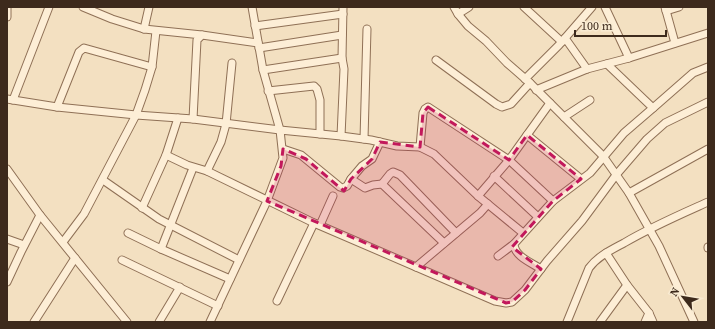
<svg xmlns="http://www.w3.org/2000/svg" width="715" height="329" font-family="'Source Serif 4',serif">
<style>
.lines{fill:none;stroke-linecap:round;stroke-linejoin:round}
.street-casing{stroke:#8f7056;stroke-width:9}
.street{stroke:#fdeed6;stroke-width:7}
.marked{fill:#c2185b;fill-opacity:0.2;stroke:#c2185b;stroke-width:3;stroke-dasharray:8 5;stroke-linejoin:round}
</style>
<rect width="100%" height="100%" fill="#f3e0c1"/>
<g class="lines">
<defs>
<g id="street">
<polyline points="83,7 112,19 144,29 202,35"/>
<polyline points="454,7 458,14 468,26 486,41 507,63 530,83 603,156 629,193 659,246 694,322"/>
<polyline points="524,7 562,42"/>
<polyline points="605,7 629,58"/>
<polyline points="665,7 675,43"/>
<polyline points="666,11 679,7"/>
<polyline points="458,14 469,7"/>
<polyline points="7,17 7,7"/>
<polyline points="255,26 343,14"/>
<polyline points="144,29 149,7"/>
<polyline points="565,38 587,69"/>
<polyline points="259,48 342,35"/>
<polyline points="436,60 496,104 502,107 511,104 530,83"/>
<polyline points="263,70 342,58"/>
<polyline points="525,79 559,45 592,7"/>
<polyline points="536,90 587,69 629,58 708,33"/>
<polyline points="268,91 314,86 317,89 320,100 320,134"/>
<polyline points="7,99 57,107 136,115 193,119 280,130 341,136 371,140 397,146 420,147 434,154 478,196 523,233"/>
<polyline points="13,100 49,7"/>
<polyline points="57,107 79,52 84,48 152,67"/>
<polyline points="653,108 693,73 708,67"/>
<polyline points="564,117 590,100"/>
<polyline points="193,119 197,40 202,35 258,43"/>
<polyline points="527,135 581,179"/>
<polyline points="341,136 344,69 342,58 343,7"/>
<polyline points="364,139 367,29"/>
<polyline points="380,142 372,159 362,166 351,179 365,188 373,185 382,184 444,243"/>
<polyline points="420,147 423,113 425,109 428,107 509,160 553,201"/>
<polyline points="283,149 301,155 340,187 343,188 347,186 351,179"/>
<polyline points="166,155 187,165 207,171 221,142 226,124 232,63"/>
<polyline points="7,169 40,215 127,322"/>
<polyline points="207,171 314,223 495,301 506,303 512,302 525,290 547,261 582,221 616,175 647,139 665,123 708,102"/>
<polyline points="494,176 538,217"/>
<polyline points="103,180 159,219 239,260"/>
<polyline points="382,184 390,174 393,172 400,175 456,233"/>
<polyline points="629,193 708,149"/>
<polyline points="478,196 509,160 550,103"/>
<polyline points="142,208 166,155 178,118"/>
<polyline points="320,225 333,196"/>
<polyline points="128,233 161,249 230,279"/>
<polyline points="7,239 24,245"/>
<polyline points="63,242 84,214 136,115 145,90 152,67 156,31"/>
<polyline points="708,247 708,248"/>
<polyline points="161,249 193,168"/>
<polyline points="606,253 627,285 649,313 653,322"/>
<polyline points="498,256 514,244"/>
<polyline points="122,260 218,306"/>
<polyline points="416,267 480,213 488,204"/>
<path d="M541 269C532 263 514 256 514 244L553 201 590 173 624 133 653 108 607 64"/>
<polyline points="7,282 21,252 40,215"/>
<polyline points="277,301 314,223"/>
<polyline points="34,322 75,258"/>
<polyline points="159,322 180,287"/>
<polyline points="210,322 267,201 283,158 280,130 263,70 252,7"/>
<path d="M567 322 589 268C598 256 611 250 624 243 651 227 679 215 708 202"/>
<polyline points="600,322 627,285"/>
<polyline points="645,322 649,313"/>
</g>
</defs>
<use href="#street" class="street-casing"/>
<use href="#street" class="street"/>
</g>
<path class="marked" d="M428 107 509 160 527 135 581 179 553 201 512 247 541 269 525 290 512 302 506 303 267 201 281 166 283 149 306 159 344 191 351 179 372 159 380 142 420 147 423 113Z"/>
<rect width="715" height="329" fill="none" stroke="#3d2a1c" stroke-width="16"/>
<g transform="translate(683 297) rotate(301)" stroke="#f9ebd2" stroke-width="3" paint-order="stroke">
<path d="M0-3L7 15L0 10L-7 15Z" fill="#3d2a1c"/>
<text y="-6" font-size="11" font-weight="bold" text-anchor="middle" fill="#3d2a1c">N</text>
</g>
<path d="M575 30v6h91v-6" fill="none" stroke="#3d2a1c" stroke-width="2"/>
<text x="581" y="30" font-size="12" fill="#3d2a1c" stroke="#f9ebd2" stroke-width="3" paint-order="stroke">100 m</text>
</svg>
